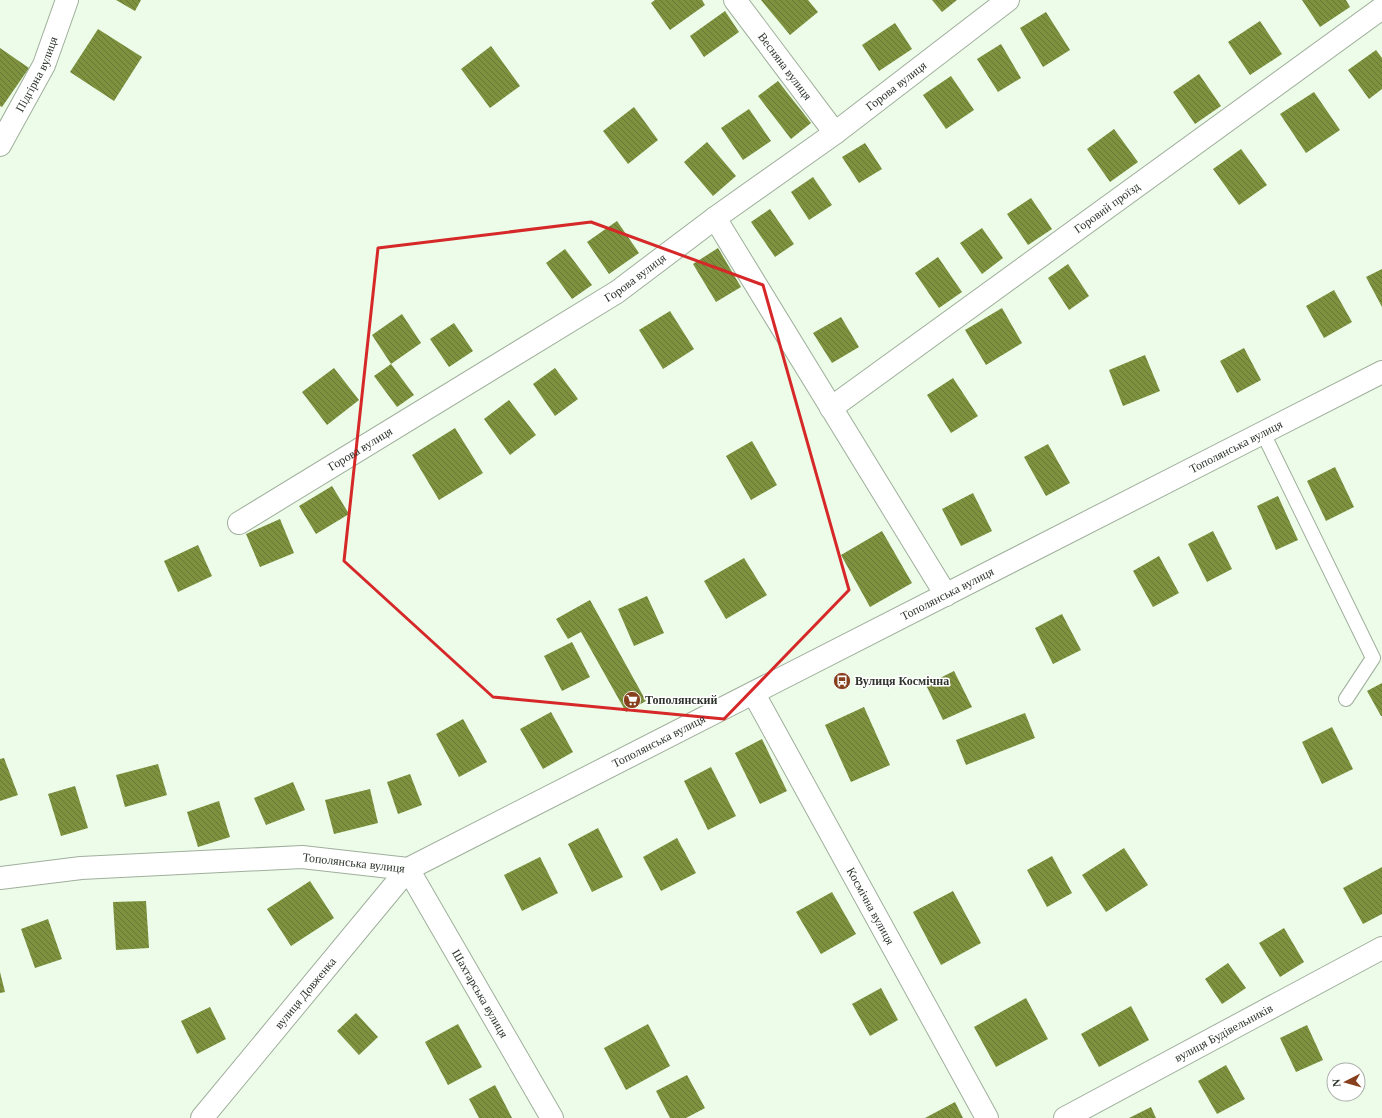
<svg xmlns="http://www.w3.org/2000/svg" width="1382" height="1118" font-family="'Times New Roman',serif">
<style>
.building{fill:url(#building-back-hatch)}
.lines{fill:none;stroke-linecap:round;stroke-linejoin:round}
.lane-casing{stroke:#9faf9c;stroke-width:16}
.street-casing{stroke:#9faf9c;stroke-width:24}
.secondary-casing{stroke:#9faf9c;stroke-width:24}
.lane{stroke:#fff;stroke-width:14}
.street{stroke:#fff;stroke-width:22}
.secondary{stroke:#fff;stroke-width:22}
.marked{fill:none;stroke:#d62828;stroke-width:3;stroke-linejoin:round}
.labels{text-anchor:middle;stroke-width:3;stroke-linejoin:round;paint-order:stroke}
.street-label{font-size:12px;fill:#2d342c;stroke:#fff}
.poi-label{font-size:12px;font-weight:bold;fill:#2d342c;stroke:#fff;text-anchor:start}
</style>
<defs>
<pattern id="building-back-hatch" width="6" height="6" patternUnits="userSpaceOnUse"><rect width="6" height="6" fill="#7d913e"/><path d="M-1 5l2 2M0 0l6 6M5-1l2 2" fill="none" stroke="#677734"/></pattern>
</defs>
<rect width="100%" height="100%" fill="#ecfce8"/>
<g class="building">
<polygon points="116,0 141,0 135,11"/>
<polygon points="655,0 702,0 705,5 670,30 651,3"/>
<polygon points="761,0 808,0 818,12 790,35"/>
<polygon points="932,0 957,0 942,12"/>
<polygon points="1302,0 1346,0 1350,7 1320,27"/>
<polygon points="725,11 739,32 704,57 690,36"/>
<polygon points="1046,12 1070,50 1043,67 1020,28"/>
<polygon points="1260,21 1282,54 1250,75 1228,42"/>
<polygon points="895,23 912,49 879,71 862,45"/>
<polygon points="98,29 142,57 114,101 70,72"/>
<polygon points="1001,44 1021,78 998,92 977,59"/>
<polygon points="491,46 520,86 490,108 461,69"/>
<polygon points="0,48 29,68 2,107 0,106"/>
<polygon points="1376,50 1382,58 1382,89 1369,99 1348,70"/>
<polygon points="1199,74 1221,106 1195,124 1173,92"/>
<polygon points="951,76 974,110 946,129 923,95"/>
<polygon points="778,81 811,123 791,139 758,96"/>
<polygon points="1314,92 1340,130 1306,153 1280,114"/>
<polygon points="634,107 658,140 628,164 603,131"/>
<polygon points="749,109 771,141 743,160 721,128"/>
<polygon points="1114,129 1138,162 1110,182 1087,149"/>
<polygon points="707,142 736,176 713,196 684,162"/>
<polygon points="865,143 882,169 859,183 842,157"/>
<polygon points="1241,149 1267,185 1239,205 1213,169"/>
<polygon points="813,177 832,205 809,220 791,192"/>
<polygon points="1031,198 1052,229 1028,245 1007,214"/>
<polygon points="770,209 794,244 775,257 751,222"/>
<polygon points="617,221 639,253 609,274 587,242"/>
<polygon points="982,228 1003,258 982,274 960,243"/>
<polygon points="718,248 741,287 716,302 693,264"/>
<polygon points="565,249 592,285 572,299 546,263"/>
<polygon points="938,257 962,292 939,308 915,273"/>
<polygon points="1068,264 1089,296 1069,310 1048,278"/>
<polygon points="1382,269 1382,307 1366,277"/>
<polygon points="1334,290 1352,322 1324,338 1306,306"/>
<polygon points="1002,308 1022,343 986,365 965,330"/>
<polygon points="670,311 694,349 663,369 639,330"/>
<polygon points="402,314 421,343 391,364 372,335"/>
<polygon points="841,317 859,347 832,363 813,333"/>
<polygon points="454,323 473,351 449,367 430,339"/>
<polygon points="1244,348 1261,380 1237,393 1220,361"/>
<polygon points="1145,355 1160,391 1123,406 1109,370"/>
<polygon points="391,364 414,395 397,407 374,376"/>
<polygon points="334,368 359,400 327,425 302,392"/>
<polygon points="555,368 578,399 555,416 533,384"/>
<polygon points="953,378 978,416 951,433 927,395"/>
<polygon points="509,400 536,435 510,455 484,419"/>
<polygon points="455,428 483,473 439,500 412,455"/>
<polygon points="752,441 777,485 751,500 726,456"/>
<polygon points="1048,444 1070,483 1046,496 1024,457"/>
<polygon points="1335,467 1354,507 1326,521 1307,481"/>
<polygon points="332,486 349,514 316,534 299,506"/>
<polygon points="973,493 992,531 961,546 942,509"/>
<polygon points="1278,496 1298,540 1276,550 1257,506"/>
<polygon points="280,519 294,553 260,567 246,534"/>
<polygon points="882,531 912,583 870,607 841,555"/>
<polygon points="1213,531 1232,569 1207,582 1188,544"/>
<polygon points="198,545 212,576 178,592 164,561"/>
<polygon points="1159,556 1179,593 1153,607 1133,571"/>
<polygon points="744,558 767,595 726,619 704,581"/>
<polygon points="647,596 664,633 634,646 618,609"/>
<polygon points="590,600 646,701 626,712 581,632 568,639 556,619"/>
<polygon points="1062,614 1081,650 1053,664 1035,628"/>
<polygon points="572,642 590,677 562,691 544,656"/>
<polygon points="954,671 972,707 943,720 926,685"/>
<polygon points="1382,683 1382,716 1381,716 1367,691"/>
<polygon points="864,707 890,765 851,782 825,725"/>
<polygon points="551,712 573,752 543,769 520,729"/>
<polygon points="1025,713 1035,738 966,765 956,740"/>
<polygon points="463,719 487,762 459,777 436,734"/>
<polygon points="1332,727 1353,769 1322,784 1302,742"/>
<polygon points="762,739 787,791 760,804 735,753"/>
<polygon points="4,758 18,795 0,801 0,759"/>
<polygon points="158,764 167,795 125,807 116,775"/>
<polygon points="711,767 736,816 708,830 684,781"/>
<polygon points="410,774 422,805 398,814 387,782"/>
<polygon points="293,782 305,810 266,825 254,798"/>
<polygon points="75,786 88,828 61,836 48,794"/>
<polygon points="370,789 378,823 334,834 325,800"/>
<polygon points="219,801 230,837 198,847 187,812"/>
<polygon points="598,828 623,877 592,892 568,844"/>
<polygon points="677,838 696,873 661,891 643,857"/>
<polygon points="1124,848 1148,885 1106,912 1082,875"/>
<polygon points="1052,856 1072,893 1047,907 1027,870"/>
<polygon points="540,857 558,893 522,911 504,875"/>
<polygon points="1382,867 1382,914 1363,924 1343,888"/>
<polygon points="310,881 334,918 291,946 267,909"/>
<polygon points="953,891 981,943 941,965 913,912"/>
<polygon points="832,892 856,934 821,954 796,912"/>
<polygon points="146,901 149,948 116,950 113,902"/>
<polygon points="48,919 62,959 35,968 21,929"/>
<polygon points="1284,928 1304,962 1280,977 1259,943"/>
<polygon points="1228,963 1246,988 1222,1004 1205,979"/>
<polygon points="0,972 5,992 0,993"/>
<polygon points="881,988 898,1020 870,1036 852,1004"/>
<polygon points="1026,998 1048,1039 996,1067 974,1027"/>
<polygon points="1131,1006 1149,1040 1099,1067 1081,1034"/>
<polygon points="210,1007 226,1039 197,1054 181,1021"/>
<polygon points="356,1013 378,1037 359,1055 337,1031"/>
<polygon points="458,1024 482,1067 448,1085 425,1042"/>
<polygon points="648,1024 670,1066 626,1090 604,1048"/>
<polygon points="1307,1025 1323,1060 1296,1072 1280,1038"/>
<polygon points="1226,1065 1245,1099 1217,1114 1198,1081"/>
<polygon points="687,1075 705,1108 686,1118 670,1118 656,1091"/>
<polygon points="495,1085 512,1118 479,1118 469,1099"/>
<polygon points="955,1102 963,1118 925,1118"/>
<polygon points="1151,1107 1156,1118 1129,1118"/>
</g>
<g class="lines">
<defs>
<polyline id="lane" points="1263,433 1373,658 1346,699"/>
<g id="street">
<path id="s1" d="M735 0 835 133"/>
<path id="s2" d="M0 145 44 65 67 0"/>
<polyline points="715,218 946,595"/>
<path id="s3" d="M831 408 1382 8"/>
<path id="s4" d="M239 523 617 292 715 218 835 133 1008 0"/>
<path id="s5" d="M754 694 987 1118"/>
<path id="s6" d="M202 1118 408 869 552 1118"/>
<path id="s7" d="M1065 1118 1382 948"/>
</g>
<g id="secondary">
<path id="s8" d="M0 878 81 868 302 857 408 869 1382 372"/>
</g>
</defs>
<use href="#lane" class="lane-casing"/>
<use href="#street" class="street-casing"/>
<use href="#secondary" class="secondary-casing"/>
<use href="#lane" class="lane"/>
<use href="#street" class="street"/>
<use href="#secondary" class="secondary"/>
</g>
<path class="marked" d="M591 222 763 285 849 590 724 719 493 697 344 561 378 248Z"/>
<defs>
<symbol id="bus-disc" viewBox="-11 -11 22 22"><circle r="9.5" fill="#87401e" stroke="#fff"/><path d="M-5-6H5V4H4V6H2V4H-2V6H-4V4H-5ZM-3.5-4V0h7V-4ZM-3.5 1.2v1.5H-2V1.2ZM2 1.2v1.5H3.5V1.2Z" fill="#fff"/></symbol>
<symbol id="supermarket-disc" viewBox="-11 -11 22 22"><circle r="9.5" fill="#87401e" stroke="#fff"/><path d="M-6-5.5h2.5l.6 2H6L4.5 2H-2.5L-4.4-4H-6ZM-1.5 3.2a1.3 1.3 0 1 0 .1 0ZM3 3.2a1.3 1.3 0 1 0 .1 0Z" fill="#fff"/></symbol>
</defs>
<g fill-rule="evenodd">
<use href="#bus-disc" x="832" y="671" width="20" height="20"/>
<use href="#supermarket-disc" x="622" y="690" width="20" height="20"/>
</g>
<g class="labels">
<g class="street-label">
<text dy="4" stroke="none"><textPath href="#s1" startOffset="83">Весняна вулиця</textPath></text>
<text dy="4" stroke="none"><textPath href="#s2" startOffset="80">Підгірна вулиця</textPath></text>
<text dy="4" stroke="none"><textPath href="#s4" startOffset="790">Горова вулиця</textPath></text>
<text dy="4" stroke="none"><textPath href="#s3" startOffset="341">Горовий проїзд</textPath></text>
<text dy="4" stroke="none"><textPath href="#s4" startOffset="466">Горова вулиця</textPath></text>
<text dy="4" stroke="none"><textPath href="#s8" startOffset="1339">Тополянська вулиця</textPath></text>
<text dy="4" stroke="none"><textPath href="#s4" startOffset="142">Горова вулиця</textPath></text>
<text dy="4" stroke="none"><textPath href="#s8" startOffset="1015">Тополянська вулиця</textPath></text>
<text dy="4" stroke="none"><textPath href="#s8" startOffset="691">Тополянська вулиця</textPath></text>
<text dy="4" stroke="none"><textPath href="#s8" startOffset="355">Тополянська вулиця</textPath></text>
<text dy="4" stroke="none"><textPath href="#s5" startOffset="242">Космічна вулиця</textPath></text>
<text dy="4" stroke="none"><textPath href="#s6" startOffset="162">вулиця Довженка</textPath></text>
<text dy="4" stroke="none"><textPath href="#s6" startOffset="467">Шахтарська вулиця</textPath></text>
<text dy="4" stroke="none"><textPath href="#s7" startOffset="180">вулиця Будівельників</textPath></text>
</g>
<g class="poi-label">
<text x="855" y="685">Вулиця Космічна</text>
<text x="645" y="704">Тополянский</text>
</g>
</g>
<g transform="translate(1346 1082) rotate(264)"><circle r="19" fill="#ffffff" stroke="#abaeab"/>
<path d="M0-3L7 15L0 10L-7 15Z" fill="#87401e"/>
<text y="-6" font-size="11" font-weight="bold" text-anchor="middle" fill="#2d342c">N</text>
</g>
</svg>
